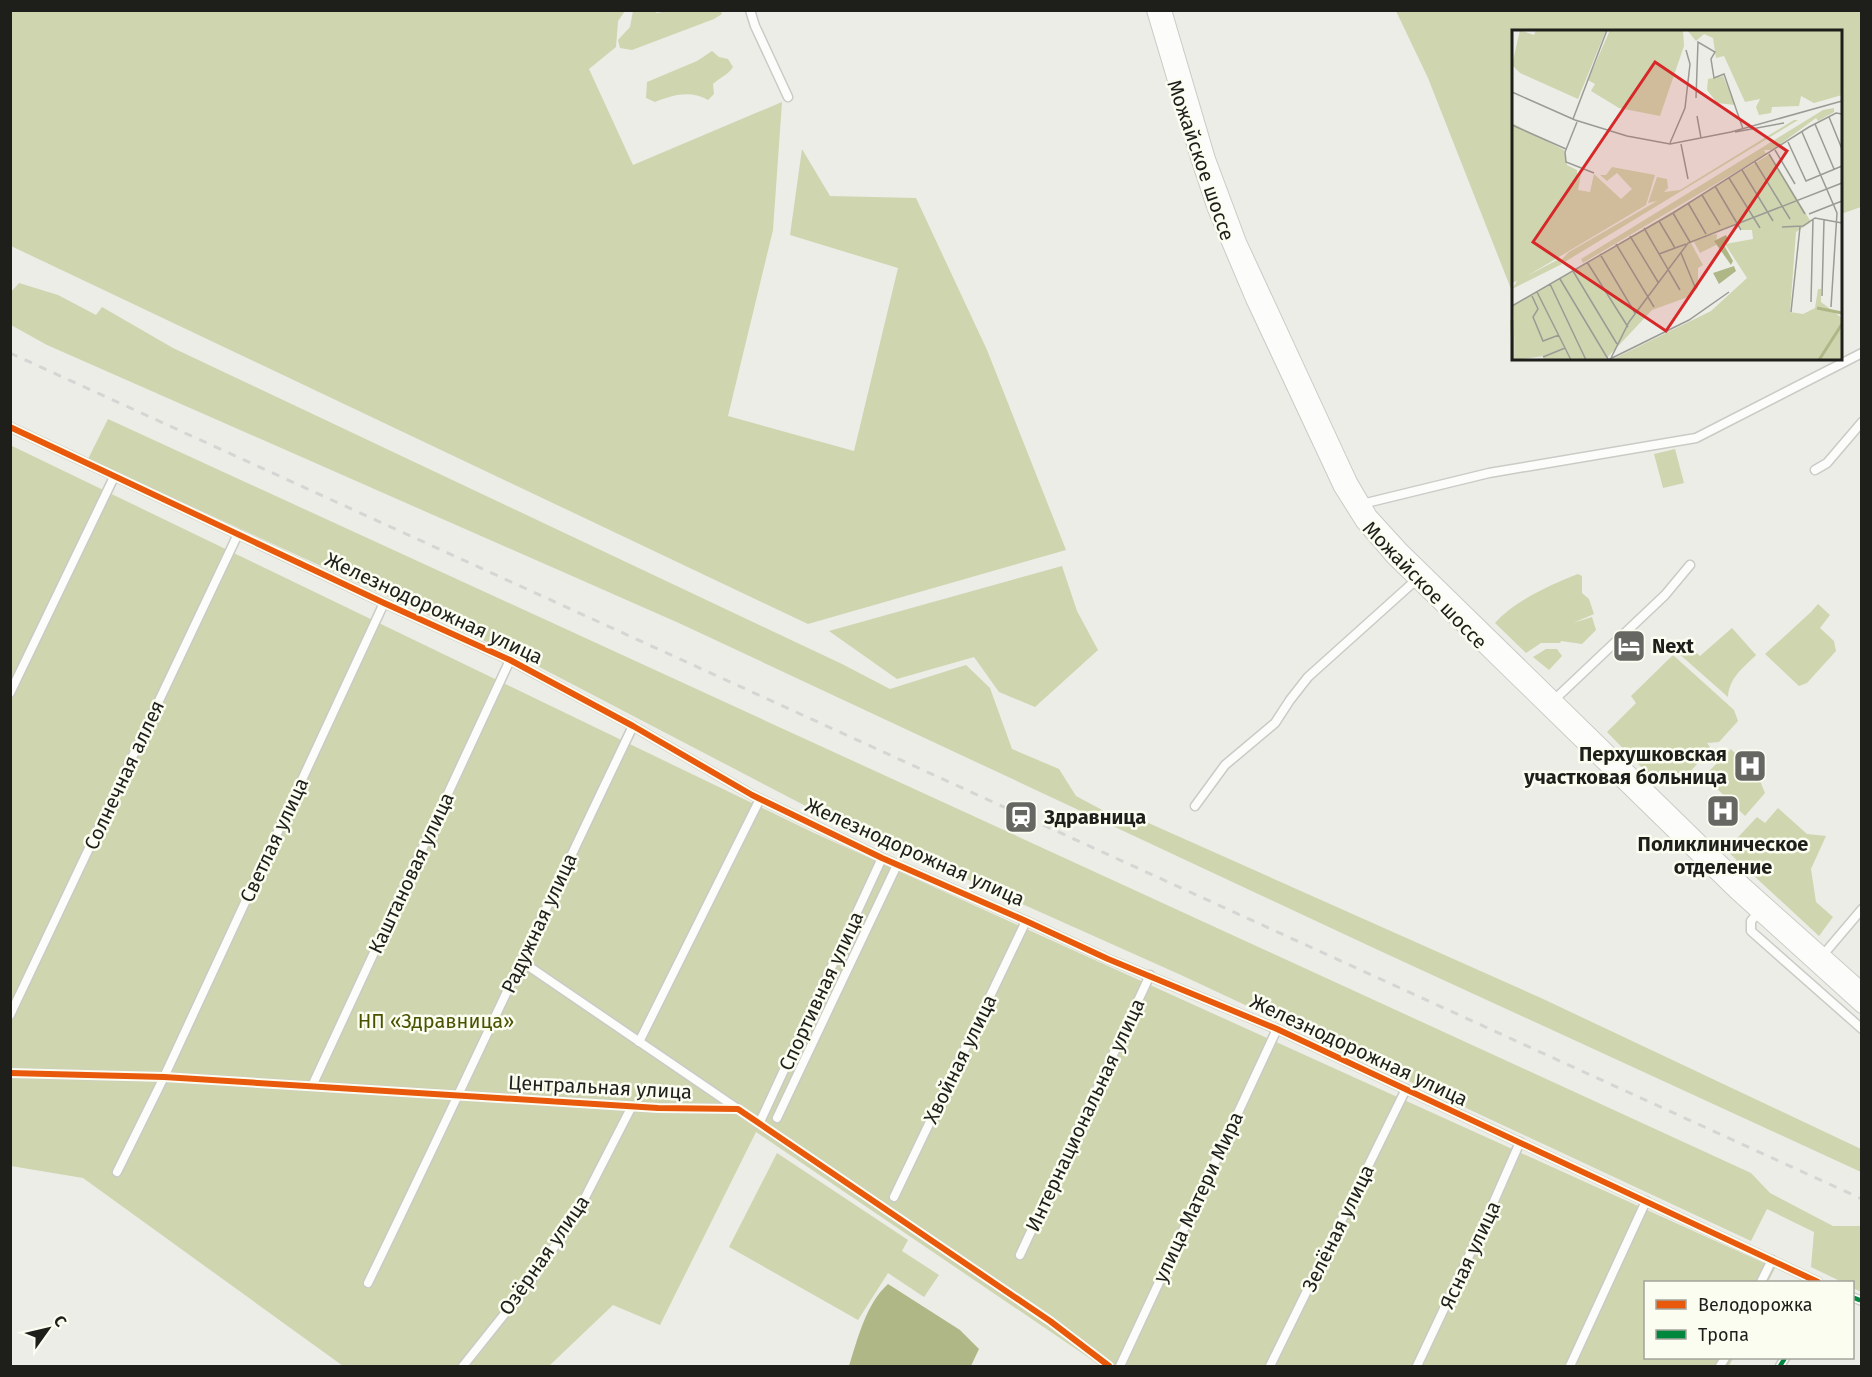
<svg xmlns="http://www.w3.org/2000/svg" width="1872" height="1377" font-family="'Fira Sans',sans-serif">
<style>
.green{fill:#cfd5af}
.water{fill:#b0b787}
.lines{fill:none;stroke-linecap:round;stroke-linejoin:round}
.street-casing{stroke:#cacac6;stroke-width:11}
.primary-casing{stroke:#cacac6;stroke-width:16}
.street{stroke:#fcfcfb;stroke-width:8}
.primary{stroke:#fcfcfb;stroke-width:14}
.rail{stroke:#d5d6d3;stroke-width:3;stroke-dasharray:8 8;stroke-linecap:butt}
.quiet{stroke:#00873e;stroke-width:4.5;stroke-dasharray:9 4.5;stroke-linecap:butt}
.cycleway-casing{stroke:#fbfdf1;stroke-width:10}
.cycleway{stroke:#e8590c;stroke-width:6}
.labels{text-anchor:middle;stroke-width:5;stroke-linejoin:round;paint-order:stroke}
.street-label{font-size:20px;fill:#1e1f1b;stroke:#fbfdf1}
.poi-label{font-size:20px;font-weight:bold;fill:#1e1f1b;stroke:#fbfdf1;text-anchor:start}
.park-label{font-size:20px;fill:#4a5200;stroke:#fbfdf1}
.inset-river{fill:none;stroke:#b0b787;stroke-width:3}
.inset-road{fill:none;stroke:#9a9b95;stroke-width:1.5}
.view{fill:#d62828;fill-opacity:0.15;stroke:#d62828;stroke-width:3}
.inset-edge{fill:none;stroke:#1e1f1b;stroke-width:3}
</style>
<rect width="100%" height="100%" fill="#ecede7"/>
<g class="green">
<polygon points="669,10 721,11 722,14 714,19 632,50 620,48 618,40 630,27 633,11 654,11 657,13"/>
<polygon points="10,11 625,11 618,21 616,47 589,69 633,165 782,102 773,230 728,416 854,451 898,268 790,235 802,149 830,196 916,198 987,350 1066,550 808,624 11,246"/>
<polygon points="1396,11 1861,11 1861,207 1841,214 1840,32 1514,32 1513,294 1428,78"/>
<path d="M712 51 719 57 728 59 733 67C727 76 720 77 713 84L714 94 708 100C690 90 673 95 655 102L646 98 647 82 697 61Z"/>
<polygon points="19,283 58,295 96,315 102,307 173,348 842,664 890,689 966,665 990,688 1012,749 1059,769 1076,796 1119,819 1135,817 1541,998 1861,1149 1861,1172 1378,950 681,624 47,345 11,325 11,292"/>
<polygon points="108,419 1751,1173 1770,1193 1833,1226 1861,1226 1861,1292 1853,1288 1852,1282 1842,1282 1811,1267 1814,1232 1767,1209 1751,1241 1181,975 819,813 526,660 88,459"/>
<polygon points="10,445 812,832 1775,1268 1768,1282 1646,1282 1646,1358 1733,1358 1729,1366 1101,1366 756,1132 660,1325 613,1305 549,1366 343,1366 83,1178 11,1166"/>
<polygon points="1675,449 1684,483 1663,488 1654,454"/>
<polygon points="1062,566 1077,611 1098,650 1035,707 999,692 974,657 897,679 829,631"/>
<path d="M1578 574 1582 576V593L1589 599 1594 614 1573 623 1592 617 1596 630 1582 644 1561 641 1560 643H1541L1526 653 1495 623C1514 601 1550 585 1578 574Z"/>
<polygon points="1818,604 1830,615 1820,628 1834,641 1836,651 1807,683 1799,686 1765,654 1811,612"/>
<path d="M1732 628 1756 655C1743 668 1729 678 1728 697L1677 652 1686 643 1700 656Z"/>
<polygon points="1546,649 1557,649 1562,656 1549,670 1533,657"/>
<polygon points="1673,655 1734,710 1738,721 1719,742 1707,743 1710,747 1708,752 1687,775 1674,772 1660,786 1607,732 1636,703 1631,696"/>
<polygon points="1731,749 1760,781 1765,793 1745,816 1704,776"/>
<polygon points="1778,808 1807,834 1826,836 1811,869 1816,902 1833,917 1819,936 1726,850 1757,817 1765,823"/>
<polygon points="777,1153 908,1240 902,1251 939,1275 924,1297 888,1273 858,1320 729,1247"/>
</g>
<path class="water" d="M888 1284 960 1330 979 1349 971 1366H849C858 1338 866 1304 888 1284Z"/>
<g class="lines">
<defs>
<g id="street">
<polyline points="750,10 755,26 788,97"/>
<polyline points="10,427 384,603 510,660 633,726 752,795 882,858 1026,921 1108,959 1277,1029 1818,1282"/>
<polyline points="1815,470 1827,463 1862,422"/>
<polyline points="1362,504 1489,473 1696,438 1862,353"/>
<polyline points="10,693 114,477"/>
<polyline points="1554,700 1665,595 1690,565"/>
<polyline points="1195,806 1225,765 1275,723 1290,700 1308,677 1416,580"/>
<polyline points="1758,913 1751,921 1751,931 1862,1029"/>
<polyline points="1823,955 1862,909"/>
<polyline points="521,961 738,1109"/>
<polyline points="10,1015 238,534"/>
<polyline points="639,1042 760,799"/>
<polyline points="10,1073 164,1077 658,1108 738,1109 1050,1321 1109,1366"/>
<polyline points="312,1086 510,660"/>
<polyline points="777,1118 897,865"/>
<polyline points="759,1124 882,858"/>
<polyline points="117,1172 164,1077 384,603"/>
<polyline points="894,1197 1026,921"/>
<polyline points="1020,1255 1150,975"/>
<polyline points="1761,1282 1772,1260"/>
<path d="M368 1283C458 1098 544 911 633 726"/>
<polyline points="1852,1297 1862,1301"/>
<polyline points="463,1366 530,1282 575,1217 632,1106"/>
<polyline points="1120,1366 1277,1029"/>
<polyline points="1270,1366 1406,1089"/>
<polyline points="1417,1366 1484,1224 1520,1142"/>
<polyline points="1570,1366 1646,1201"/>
<polyline points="1720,1366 1725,1358"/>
<polyline points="1780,1366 1785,1358"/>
</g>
<g id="primary">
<polyline points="1154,10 1199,161 1215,209 1253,299 1341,487 1363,522 1393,557 1735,891 1862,1006"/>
<polyline points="1164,10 1208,159 1239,242 1350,482 1370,516 1400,549 1742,883 1862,990"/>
</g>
</defs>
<use href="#street" class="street-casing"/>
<use href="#primary" class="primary-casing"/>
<use href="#street" class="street"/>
<use href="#primary" class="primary"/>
<polyline class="rail" points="10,353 1862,1199"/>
<g class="quiet">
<polyline points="1852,1297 1862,1301"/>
<polyline points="1780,1366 1785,1358"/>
</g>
<defs>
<g id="cycleway">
<polyline points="10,427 384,603 510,660 633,726 752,795 882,858 1026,921 1108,959 1277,1029 1818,1282"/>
<polyline points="10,1073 164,1077 658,1108 738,1109 1050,1321 1109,1366"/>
</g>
</defs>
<use href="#cycleway" class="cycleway-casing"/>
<use href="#cycleway" class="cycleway"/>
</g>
<defs>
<symbol id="hotel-square" viewBox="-11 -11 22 22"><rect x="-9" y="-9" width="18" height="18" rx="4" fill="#666762" stroke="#fbfdf1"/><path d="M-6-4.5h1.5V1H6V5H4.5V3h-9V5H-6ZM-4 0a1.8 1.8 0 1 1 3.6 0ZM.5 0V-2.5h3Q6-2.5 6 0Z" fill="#fff"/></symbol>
<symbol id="hospital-square" viewBox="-11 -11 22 22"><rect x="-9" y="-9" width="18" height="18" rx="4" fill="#666762" stroke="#fbfdf1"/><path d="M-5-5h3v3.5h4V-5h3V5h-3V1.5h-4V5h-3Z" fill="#fff"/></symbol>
<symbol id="station-square" viewBox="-11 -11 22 22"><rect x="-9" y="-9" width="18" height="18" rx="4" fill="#666762" stroke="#fbfdf1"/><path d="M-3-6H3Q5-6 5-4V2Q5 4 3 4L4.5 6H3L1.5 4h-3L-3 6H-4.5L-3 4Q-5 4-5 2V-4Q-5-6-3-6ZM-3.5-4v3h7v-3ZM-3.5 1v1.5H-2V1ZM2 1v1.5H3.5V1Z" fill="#fff"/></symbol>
</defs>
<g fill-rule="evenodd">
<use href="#hotel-square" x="1610" y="627" width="38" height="38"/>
<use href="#hospital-square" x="1731" y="747" width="38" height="38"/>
<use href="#hospital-square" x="1704" y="792" width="38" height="38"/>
<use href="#station-square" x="1002" y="798" width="38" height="38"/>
</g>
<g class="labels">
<g class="street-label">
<text transform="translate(1201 160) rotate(71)" y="7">Можайское шоссе</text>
<text transform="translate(1425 585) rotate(46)" y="7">Можайское шоссе</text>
<text transform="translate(434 608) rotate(25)" y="7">Железнодорожная улица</text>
<text transform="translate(124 775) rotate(-65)" y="7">Солнечная аллея</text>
<text transform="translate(274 840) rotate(-65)" y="7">Светлая улица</text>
<text transform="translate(915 852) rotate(24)" y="7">Железнодорожная улица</text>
<text transform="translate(411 873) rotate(-65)" y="7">Каштановая улица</text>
<text transform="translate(539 923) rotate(-65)" y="7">Радужная улица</text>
<text transform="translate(821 991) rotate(-65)" y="7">Спортивная улица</text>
<text transform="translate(1359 1050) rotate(25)" y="7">Железнодорожная улица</text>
<text transform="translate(960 1059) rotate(-64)" y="7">Хвойная улица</text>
<text transform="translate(600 1087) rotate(3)" y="7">Центральная улица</text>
<text transform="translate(1085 1115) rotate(-65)" y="7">Интернациональная улица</text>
<text transform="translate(1198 1197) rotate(-65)" y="7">улица Матери Мира</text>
<text transform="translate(1338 1228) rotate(-64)" y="7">Зелёная улица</text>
<text transform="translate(544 1255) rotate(-55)" y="7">Озёрная улица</text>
<text transform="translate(1470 1255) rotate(-65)" y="7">Ясная улица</text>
</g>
<g class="poi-label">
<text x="1652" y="653">Next</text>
<text x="1727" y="761" text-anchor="end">Перхушковская<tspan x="1727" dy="23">участковая больница</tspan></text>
<text x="1044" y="824">Здравница</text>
<text x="1723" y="851" text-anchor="middle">Поликлиническое<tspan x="1723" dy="23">отделение</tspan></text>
</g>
<g class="park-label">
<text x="436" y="1028">НП «Здравница»</text>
</g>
</g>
<g transform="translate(1512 30)">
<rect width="330" height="330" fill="#ecede7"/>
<path d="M8 0 22 5 24 0H94L66 69 8 43 0 35ZM98 0H171L172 16 148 86 107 78 79 61 83 54 76 50ZM175 0H330V65L302 73 289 66 287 76 260 77 259 83 247 85 244 77 248 69 233 72 212 26 204 28 201 8 192 4 184 11ZM211 46 223 75 205 73 195 60 196 49ZM322 78V82L306 91 304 88 260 120H252L254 124 71 233 69 229 311 80ZM282 90H286L51 233 50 229 57 222 145 171 136 173 145 147 155 149 156 158 152 162 168 160ZM0 93 52 120 55 135 65 140V150L69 144 66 160 78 162 82 144 109 169 120 159 105 143 95 151 88 145H94L100 137 143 145 134 175 15 246 47 229 50 234 0 259 5 251 0 253ZM258 124 299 192 284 202 278 282 291 284 303 278 306 259H309V272L330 288V330H99L199 281 235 248 213 214 241 209 240 200H230L226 194 199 205 205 204 204 215 188 223 182 212 179 213 191 235 186 238V258L176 267 140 280 93 330H32V326L3 330 1 276Z" fill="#cfd5af"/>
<path d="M214 205 217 211 212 215 221 231 219 235 202 211ZM222 236 224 241 207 254 201 243Z" fill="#b0b787"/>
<path class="inset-river" d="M305 278 330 283M0 290 1 330M307 330 330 294"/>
<path class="inset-road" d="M0 62 63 90 115 106 158 114 219 102 330 71M184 68 186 12 203 22 199 29 202 48 212 44 231 99M185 86 189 108M317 87 330 119M61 89 95 0M65 92 53 122 54 132 82 143M303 94 322 139M0 95 54 119M223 102 272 93M290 102 325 183 319 277M276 112 294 151 330 136M158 113 173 78 178 34 174 20M169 114 176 149M263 120 283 154M257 124 293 184M243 132 278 189M230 140 261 191M217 148 248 198M203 156 229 200M190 165 208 195M176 173 194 204M161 183 178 212M297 184 330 171M147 191 163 218M270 197 291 196 303 188 330 193M132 198 168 260M118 206 146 252M104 214 142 277M169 223 183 257M88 224 123 283M147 224 174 214M75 232 116 297M61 241 105 314M48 249 96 329M38 254 74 330M25 262 59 330M20 266 26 279 21 287 31 311 47 305M310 266 312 190M299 272 301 189M0 276 161 183 297 97 324 83 330 84M279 282 288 197M31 327 53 318M99 328 117 292 176 213 330 153M96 330 177 290 217 262"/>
<path class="view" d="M143 32 275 121 154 301 21 212Z"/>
<rect width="330" height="330" class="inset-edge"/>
</g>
<rect width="1872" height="1377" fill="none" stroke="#1e1f1b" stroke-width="24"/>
<rect x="1644" y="1281" width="210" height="78" fill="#fbfdf1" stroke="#a3a49b" stroke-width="1.5"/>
<rect x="1656" y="1300" width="30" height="9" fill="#e8590c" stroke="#a3a49b" stroke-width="1.5"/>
<text x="1698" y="1311" font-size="18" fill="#1e1f1b">Велодорожка</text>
<rect x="1656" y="1330" width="30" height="9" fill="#00873e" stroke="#a3a49b" stroke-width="1.5"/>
<text x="1698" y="1341" font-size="18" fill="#1e1f1b">Тропа</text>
<g transform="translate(48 1329) rotate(56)" stroke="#fbfdf1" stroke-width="4.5" paint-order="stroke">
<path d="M0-4.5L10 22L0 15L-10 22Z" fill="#1e1f1b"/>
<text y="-9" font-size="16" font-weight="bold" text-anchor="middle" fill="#1e1f1b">С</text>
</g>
</svg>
